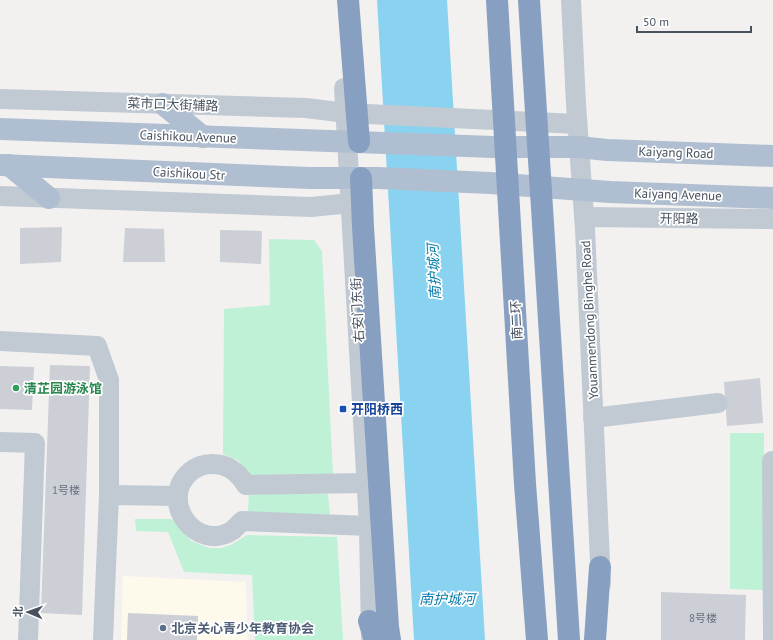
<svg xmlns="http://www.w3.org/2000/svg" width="773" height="640" font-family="'PT Sans','Noto Sans SC',sans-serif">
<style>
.commercial{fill:#fdf9eb}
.green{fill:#bef1d5}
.water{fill:#8ad3f0}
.building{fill:#cccfd6}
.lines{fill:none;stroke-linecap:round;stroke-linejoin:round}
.minor{stroke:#c1cad3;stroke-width:20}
.major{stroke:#afbed0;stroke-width:22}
.highway{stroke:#879fc1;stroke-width:22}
.leisure-dot{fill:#2e9e5b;stroke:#fff;stroke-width:1.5}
.transit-dot{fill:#1a4fb4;stroke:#fff;stroke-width:1.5}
.service-dot{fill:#5c6f8a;stroke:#fff;stroke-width:1.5}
.labels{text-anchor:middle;stroke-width:3.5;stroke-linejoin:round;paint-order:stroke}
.number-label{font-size:11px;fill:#69717d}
.street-label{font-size:13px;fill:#48525f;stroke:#fff}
.leisure-label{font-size:13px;font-weight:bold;fill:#27864d;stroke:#fff;text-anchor:start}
.transit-label{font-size:13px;font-weight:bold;fill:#164399;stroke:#fff;text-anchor:start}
.service-label{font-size:13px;font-weight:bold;fill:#4e5e75;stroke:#fff;text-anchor:start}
.water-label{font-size:14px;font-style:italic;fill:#087daa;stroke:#fff}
</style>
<rect width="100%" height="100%" fill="#f3f1f0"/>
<polygon class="commercial" points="123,576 246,582 247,640 121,640"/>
<g class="green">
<polygon points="269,239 314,240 322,251 333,474 250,475 239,461 223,454 224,309 270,305"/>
<polygon points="730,433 764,433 763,590 730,589"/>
<polygon points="249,493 328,494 330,515 248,513"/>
<polygon points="135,519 172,519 191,541 209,548 221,548 231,545 247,535 337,537 343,640 255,640 252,575 184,572 168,532 136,531"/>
</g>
<polygon class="water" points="377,0 447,0 485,640 414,640"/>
<g class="building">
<polygon points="62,227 61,262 20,264 20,228"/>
<polygon points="125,228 164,229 165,262 123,262"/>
<polygon points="220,230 262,231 261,264 220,262"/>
<polygon points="50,365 90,366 82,615 41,613"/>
<polygon points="0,366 34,367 32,410 0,409"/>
<polygon points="760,378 763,423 727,426 724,382"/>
<polygon points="661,592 746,595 745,640 661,640"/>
<polygon points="128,613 198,616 197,640 127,640"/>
</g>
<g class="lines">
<g class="minor">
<polyline points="571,0 576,104 585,229 601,584"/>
<polyline points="344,88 369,526 371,637"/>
<polyline points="0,99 306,108 346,113 577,124"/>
<polyline points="0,196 311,207 351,203"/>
<polyline points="584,217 773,219"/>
<polyline points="0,341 97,346 109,380 109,495 103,640"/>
<polyline points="593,418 718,403"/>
<polyline points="0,442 35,443 28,640"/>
<polyline points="772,461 773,640"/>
<path d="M367 483 246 485C238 472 228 464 212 464 204 464 196 467 190 472 157 501 197 554 233 530 236 527 239 524 242 521L369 526"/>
<polyline points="109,495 178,496"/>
</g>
<g class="major">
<polyline points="163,104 203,137"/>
<polyline points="0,129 493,147 579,147 607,150 773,156"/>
<polyline points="0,165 310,178 378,178 490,183 610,192 773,198"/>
<polyline points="9,165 49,198"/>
</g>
<g class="highway">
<polyline points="348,0 359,142"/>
<polyline points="497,0 525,484 537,640"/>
<polyline points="529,0 569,640"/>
<polyline points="361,178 363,227 388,627 390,640"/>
<polyline points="369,621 375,640"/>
<polyline points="595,640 600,567"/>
</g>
</g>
<circle class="leisure-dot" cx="16" cy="388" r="4"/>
<rect class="transit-dot" x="339" y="405" width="8" height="8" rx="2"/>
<circle class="service-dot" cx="163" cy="628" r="4"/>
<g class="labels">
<g class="number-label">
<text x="66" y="494">1号楼</text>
<text x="703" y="622">8号楼</text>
</g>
<g class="street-label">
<text transform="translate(173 104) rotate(2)" y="5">菜市口大街辅路</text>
<text transform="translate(188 136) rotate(2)" y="5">Caishikou Avenue</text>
<text transform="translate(676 152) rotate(2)" y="5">Kaiyang Road</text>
<text transform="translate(189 173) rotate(3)" y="5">Caishikou Str</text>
<text transform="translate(678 194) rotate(2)" y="5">Kaiyang Avenue</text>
<text transform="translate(679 218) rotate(1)" y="5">开阳路</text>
<text transform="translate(357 310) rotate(-93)" y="5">右安门东街</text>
<text transform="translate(516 320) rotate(-93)" y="5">南二环</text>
<text transform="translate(589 320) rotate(-93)" y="5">Youanmendong Binghe Road</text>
</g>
<g class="leisure-label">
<text x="24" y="393">清芷园游泳馆</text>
</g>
<g class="transit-label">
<text x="351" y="414">开阳桥西</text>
</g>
<g class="service-label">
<text x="171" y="633">北京关心青少年教育协会</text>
</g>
<g class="water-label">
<text transform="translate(434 272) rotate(-93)" y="5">南护城河</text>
<text x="447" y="604">南护城河</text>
</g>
</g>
<g transform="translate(28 612) rotate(272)" stroke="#ffffff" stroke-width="3" paint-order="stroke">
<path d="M0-3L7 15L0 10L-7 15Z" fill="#48525f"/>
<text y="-6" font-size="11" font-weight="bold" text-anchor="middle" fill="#48525f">北</text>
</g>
<path d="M637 26v6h114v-6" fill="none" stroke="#48525f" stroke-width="2"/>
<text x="643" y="26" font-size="12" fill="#48525f" stroke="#ffffff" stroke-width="3" paint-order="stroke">50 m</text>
</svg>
